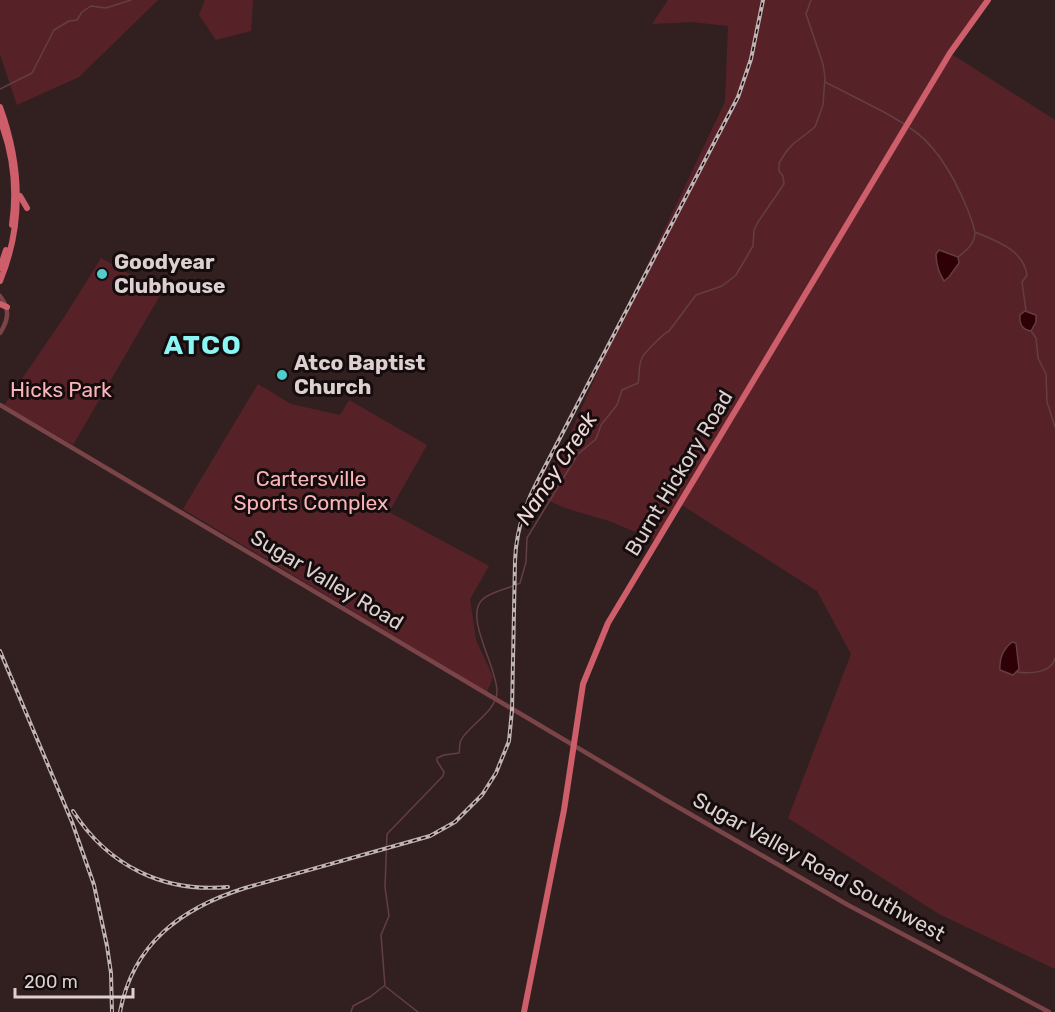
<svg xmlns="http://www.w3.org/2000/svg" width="1055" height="1012" font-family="Rubik,sans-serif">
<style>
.green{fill:#562228}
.water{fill:#300007;stroke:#643e43;stroke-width:1.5}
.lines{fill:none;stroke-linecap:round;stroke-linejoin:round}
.stream{stroke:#643e43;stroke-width:1.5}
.minor{stroke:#7b4449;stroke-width:4.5}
.major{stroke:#cd5e6a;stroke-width:6}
.rail-casing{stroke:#c1b3b3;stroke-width:4}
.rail{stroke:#150c0d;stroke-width:1.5;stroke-dasharray:4.5;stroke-linecap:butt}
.poi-dot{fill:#52cdcd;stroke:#150c0d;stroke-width:2}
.labels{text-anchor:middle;stroke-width:6;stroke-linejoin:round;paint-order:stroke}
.poi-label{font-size:21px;font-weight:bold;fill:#ddd0d0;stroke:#150c0d;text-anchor:start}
.park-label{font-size:21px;fill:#fbb5b9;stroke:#150c0d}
.street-label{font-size:21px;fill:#ddd0d0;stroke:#150c0d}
.water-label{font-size:22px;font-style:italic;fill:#f0d8d9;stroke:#150c0d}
.district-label{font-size:27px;font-weight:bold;letter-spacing:1.5px;fill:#8af6f6;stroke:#150c0d}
</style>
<rect width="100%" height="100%" fill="#322021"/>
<g class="green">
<polygon points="0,0 158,0 79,77 17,105 0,54"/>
<polygon points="205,0 253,0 251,31 216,40 199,15"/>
<polygon points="668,0 988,0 950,53 1055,120 1055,969 939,914 788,818 851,654 817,591 680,504 657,541 609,521 565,508 532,493 568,439 613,337 725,102 728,26 692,22 652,24"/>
<polygon points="101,258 162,292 73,445 4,405 65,316"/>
<polygon points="258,384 291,404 340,415 349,400 427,445 389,512 489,566 470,599 476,640 493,677 487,692 183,509"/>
</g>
<g class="water">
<path d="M939 250 958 257 959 263 949 277 944 281C939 273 936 263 936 254Z"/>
<path d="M1025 311 1036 315V322L1031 331C1023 330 1019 324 1020 315Z"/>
<path d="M1012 642 1016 643 1019 669 1013 675 1000 670C999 659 1003 649 1012 642Z"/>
</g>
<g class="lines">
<g class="stream">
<polyline points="825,82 884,112 906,125"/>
<polyline points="0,89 32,73 54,30 69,21 77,20 82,12 91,6 106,8 131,0"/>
<path d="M910 128C937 145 955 179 967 208 970 216 975 226 975 235 974 244 965 252 958 257"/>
<path d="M975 232C996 241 1023 249 1027 275L1022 282 1026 311"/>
<polyline points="1031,331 1036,338 1038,358 1046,374 1047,402 1055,427"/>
<path d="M1017 672C1030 674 1052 673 1055 658"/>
<path d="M385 986 381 935 389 916 385 887 387 834 443 776 444 772 437 761V758L444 755 459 753C460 749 459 744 461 740 469 725 496 712 497 692 498 669 464 617 482 600 491 591 509 589 520 583L526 562 527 538 578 454 596 439 601 425 617 405 622 390 638 383C640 375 638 365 642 358 643 354 664 333 669 331L696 295 722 286 736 275 753 246 754 230 758 222 784 184 783 176 779 171V163L786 152 793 144 815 127 823 105 825 77 823 64 806 14 811 0"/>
<polyline points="386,987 418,1012"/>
<polyline points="351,1012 353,1006 370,997 384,986"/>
</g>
<g class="minor">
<path d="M0 296C10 309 9 319 0 333"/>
<polyline points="0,405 664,799 848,905 1049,1012"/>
</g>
<g class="major">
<path d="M0 107C21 165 24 223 0 281"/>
<path d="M0 120C13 153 17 190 12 225"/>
<polyline points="20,196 27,208"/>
<polyline points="0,268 6,250"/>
<polyline points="0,304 7,307"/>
<polyline points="524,1012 564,810 583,684 608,623 950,53 988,0"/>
</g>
<defs>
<g id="rail">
<polyline points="0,651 72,822 94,885 107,946 111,973 112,1012"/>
<path d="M73 811C108 866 164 893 228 887"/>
<path d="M120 1012C133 943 182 908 245 888L430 836 455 822 482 795 496 773 509 741 512 710 515 561C516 531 524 506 538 480L738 97 751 59 763 0"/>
</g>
</defs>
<use href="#rail" class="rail-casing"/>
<use href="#rail" class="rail"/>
</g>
<g class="poi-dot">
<circle cx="102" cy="274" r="6"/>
<circle cx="282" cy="375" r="6"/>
</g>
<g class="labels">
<g class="poi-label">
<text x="114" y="269">Goodyear<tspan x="114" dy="24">Clubhouse</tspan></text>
<text x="294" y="370">Atco Baptist<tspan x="294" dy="24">Church</tspan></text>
</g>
<g class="park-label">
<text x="61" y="397">Hicks Park</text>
<text x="311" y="486">Cartersville<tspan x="311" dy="24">Sports Complex</tspan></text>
</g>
<g class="street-label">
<text transform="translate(679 473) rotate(-59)" y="7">Burnt Hickory Road</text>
<text transform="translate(327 580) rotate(31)" y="7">Sugar Valley Road</text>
<text transform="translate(819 867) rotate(29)" y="7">Sugar Valley Road Southwest</text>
</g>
<g class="water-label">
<text transform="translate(556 468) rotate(-57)" y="8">Nancy Creek</text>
</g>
<g class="district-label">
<text x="203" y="354">ATCO</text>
</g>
</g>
<path d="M15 988v9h118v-9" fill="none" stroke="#ddd0d0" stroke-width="3"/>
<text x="24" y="988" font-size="18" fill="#ddd0d0" stroke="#150c0d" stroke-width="4.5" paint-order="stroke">200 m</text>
</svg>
